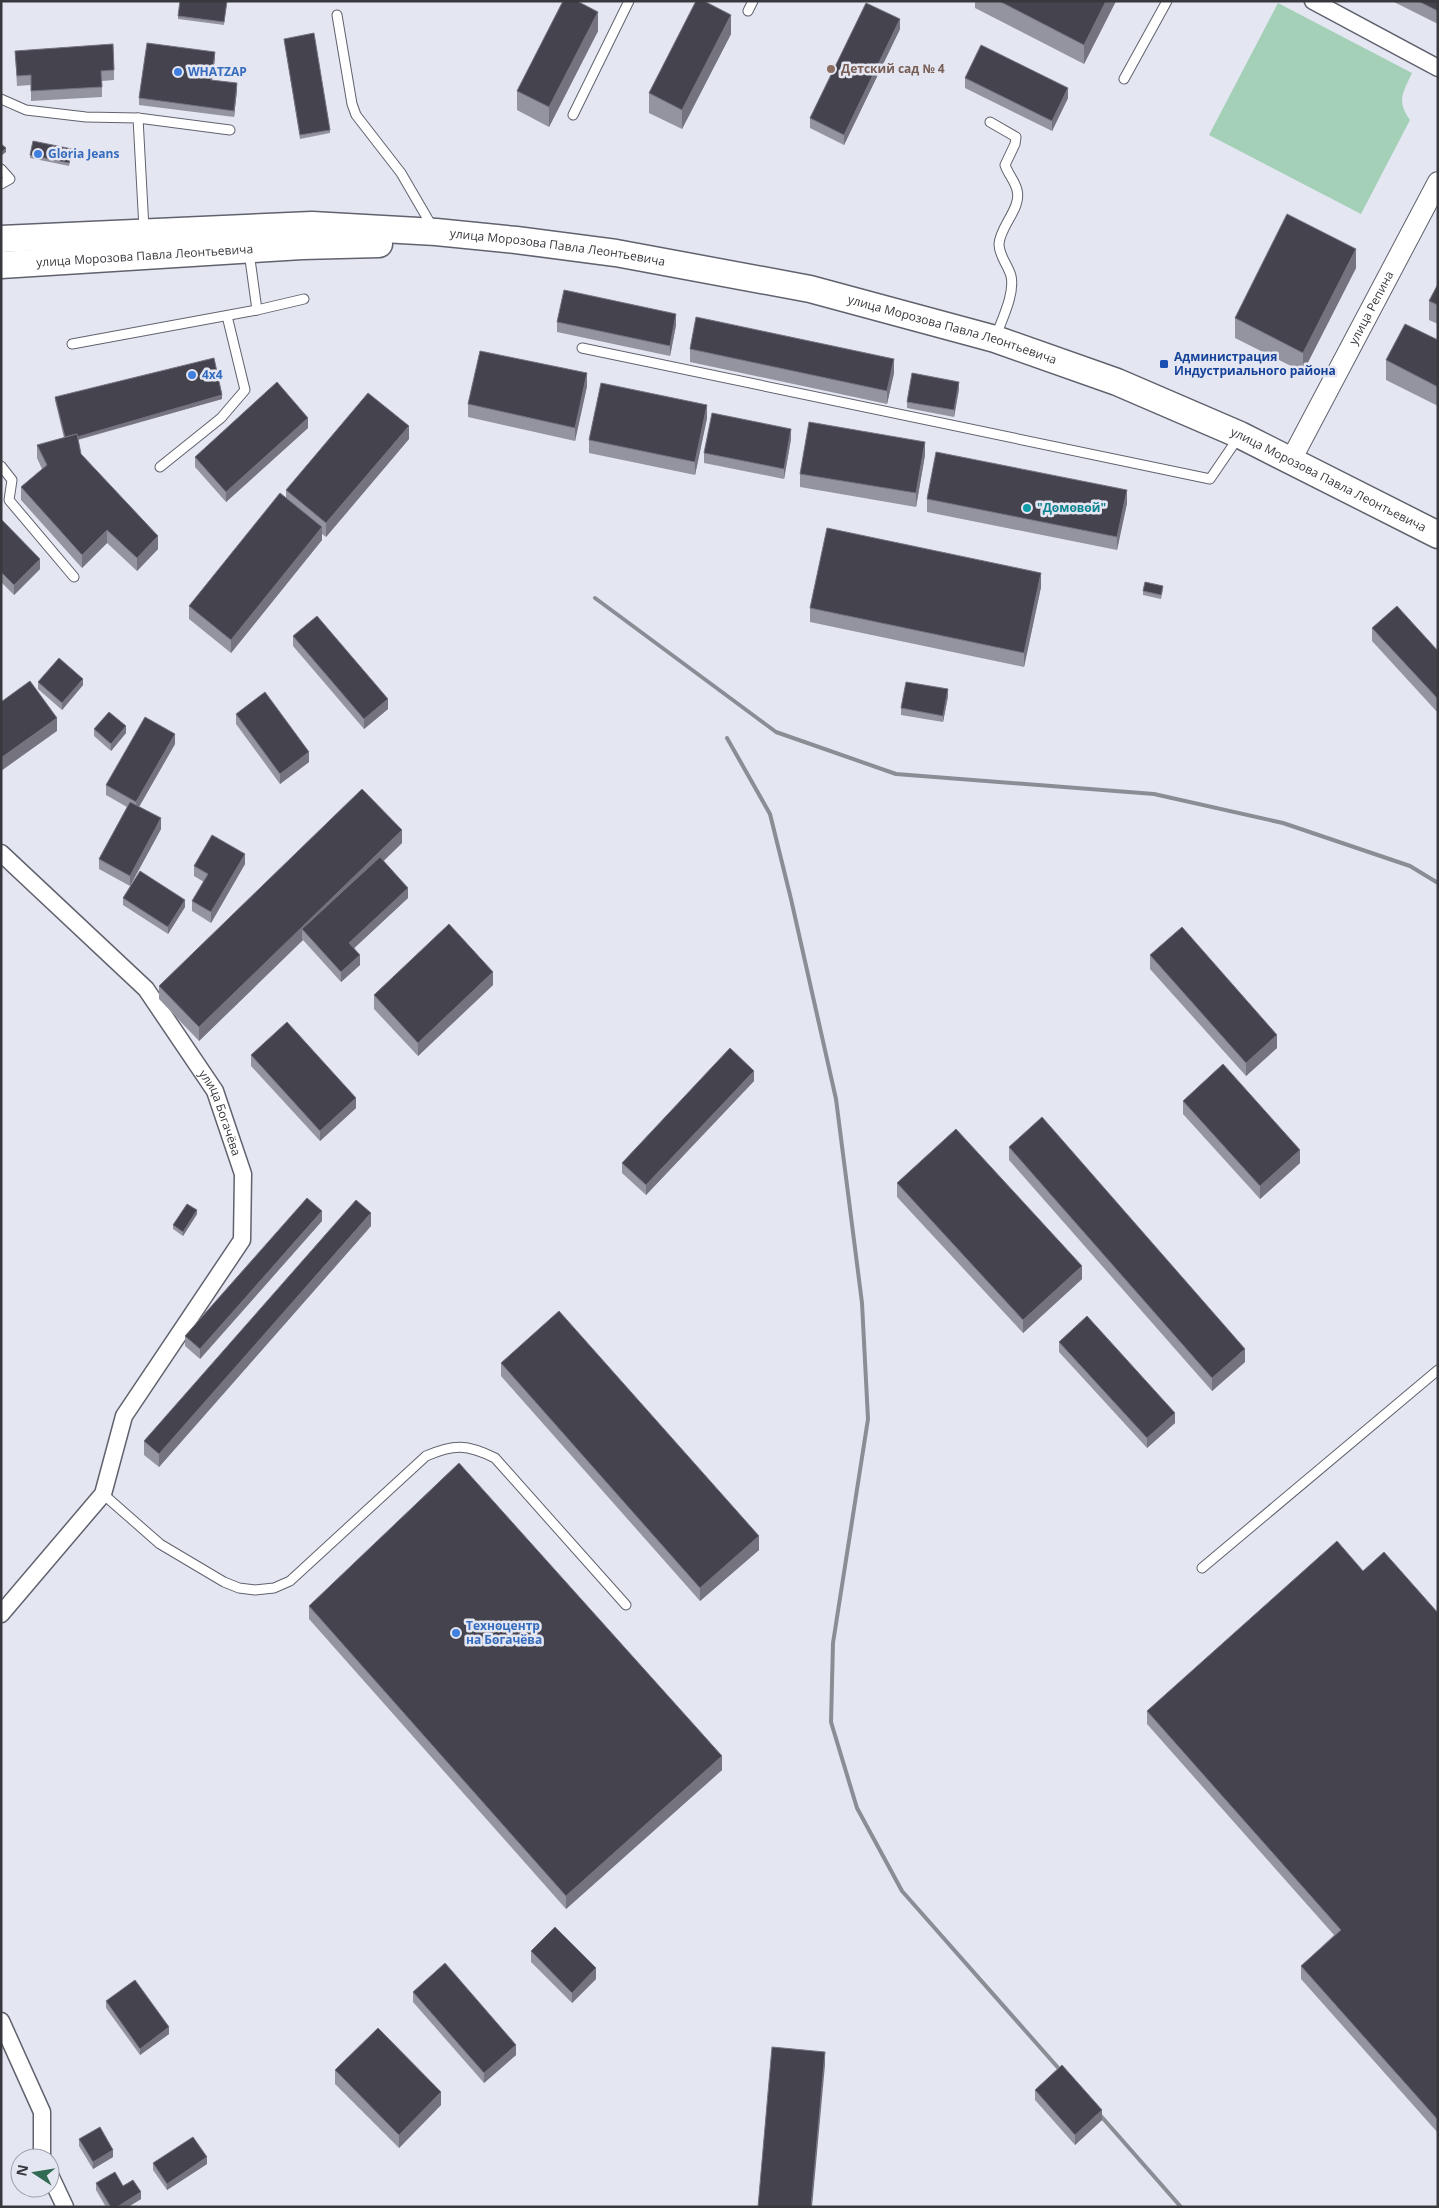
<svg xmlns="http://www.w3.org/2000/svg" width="1439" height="2208" font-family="'Open Sans',sans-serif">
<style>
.green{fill:#a4d0b8}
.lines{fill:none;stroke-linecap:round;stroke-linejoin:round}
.service-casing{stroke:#60626d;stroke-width:11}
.minor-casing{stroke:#60626d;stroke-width:19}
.tertiary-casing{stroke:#60626d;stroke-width:22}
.primary-casing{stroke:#60626d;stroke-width:29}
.service{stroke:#fff;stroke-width:9}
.minor{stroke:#fff;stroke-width:16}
.tertiary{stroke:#fff;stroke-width:20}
.primary{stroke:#fff;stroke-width:26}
.rail{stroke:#8b8d95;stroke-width:4}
.wall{fill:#9494a0}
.shaded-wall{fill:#75747e}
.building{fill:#45434d;stroke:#75747e}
.education-dot{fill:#8d6e63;stroke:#e4e6f2;stroke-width:2}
.shop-dot{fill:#3f7fe0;stroke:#e4e6f2;stroke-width:2}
.transit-dot{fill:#1a4fb4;stroke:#e4e6f2;stroke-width:2}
.culture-dot{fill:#0f9aa8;stroke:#e4e6f2;stroke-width:2}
.labels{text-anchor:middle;stroke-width:5;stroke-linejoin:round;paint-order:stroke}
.education-label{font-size:12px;font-weight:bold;fill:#785e54;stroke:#e4e6f2;text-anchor:start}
.shop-label{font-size:12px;font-weight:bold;fill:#366cbe;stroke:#e4e6f2;text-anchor:start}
.street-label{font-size:12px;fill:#38393e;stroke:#e4e6f2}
.transit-label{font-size:12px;font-weight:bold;fill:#164399;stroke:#e4e6f2;text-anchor:start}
.culture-label{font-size:12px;font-weight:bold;fill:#0d838f;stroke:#e4e6f2;text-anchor:start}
</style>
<rect width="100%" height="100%" fill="#e4e6f2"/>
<path class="green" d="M1278 3 1412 73C1403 93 1396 100 1410 120L1361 214 1209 135Z"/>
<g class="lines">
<defs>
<g id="service">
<polyline points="748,11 753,1"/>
<polyline points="337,15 352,104 356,115 401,173 433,228"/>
<polyline points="1124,79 1167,1"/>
<polyline points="1,99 26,110 86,117 138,118 144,229"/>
<polyline points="573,115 629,1"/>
<polyline points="138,118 230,130"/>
<path d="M990 122 1016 137 1015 144 1005 165C1008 174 1015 181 1017 190 1022 208 1000 226 999 244 999 256 1008 265 1011 276 1015 294 1002 319 996 336"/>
<polyline points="1,169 10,179 1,184"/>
<polyline points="257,310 304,299"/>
<polyline points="72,344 257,310 249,252"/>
<polyline points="582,348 1210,479 1238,438"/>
<polyline points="1,466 12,480 9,500 74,577"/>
<polyline points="160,467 221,418 245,390 227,316"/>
<path d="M103 1494 160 1544 224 1582 239 1588 255 1590 274 1588 290 1581 426 1456C454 1444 467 1444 495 1458L626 1605"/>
<polyline points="1202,1568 1438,1370"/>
</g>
<g id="minor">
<polyline points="1313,1 1438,68"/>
<path id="s1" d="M1 853 146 989 215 1091 243 1174 242 1240 124 1416 103 1494 1 1614"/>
<polyline points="1,2021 42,2112 42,2158"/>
<polyline points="50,2175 65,2207"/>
</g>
<g id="tertiary">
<path id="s2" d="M1291 460 1438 182"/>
</g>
<g id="primary">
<path id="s3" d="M1 239 312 225 436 232 516 240 616 253 810 289 995 339 1117 382 1240 435 1438 535"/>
<path id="s4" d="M1 265 302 246 379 244"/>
</g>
</defs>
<use href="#service" class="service-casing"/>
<use href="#minor" class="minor-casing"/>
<use href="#tertiary" class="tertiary-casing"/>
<use href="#primary" class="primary-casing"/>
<use href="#service" class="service"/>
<use href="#minor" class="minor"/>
<use href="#tertiary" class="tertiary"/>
<use href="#primary" class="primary"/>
<g class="rail">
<polyline points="595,598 776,732 896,774 1154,794 1283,823 1410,866 1438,883"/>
<polyline points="727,738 770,814 791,899 836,1099 862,1303 868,1419 833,1643 831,1722 857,1808 902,1891 1068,2079"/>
<polyline points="1093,2107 1181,2207"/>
</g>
</g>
<g class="wall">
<polygon points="227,1 224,25 178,19 178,16"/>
<polygon points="975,1 1116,1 1084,64 975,8"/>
<polygon points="1392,1 1438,1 1438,24"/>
<polygon points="900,29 844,145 810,128 810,118"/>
<polygon points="598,31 549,127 517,110 517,91"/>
<polygon points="731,34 682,129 649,113 649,93"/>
<polygon points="284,39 330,130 330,133 300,139"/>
<polygon points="15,51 114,70 114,80 102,81 102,97 31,101 31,85 17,86"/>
<polygon points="215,58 212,80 237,90 234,117 139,105 139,98"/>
<polygon points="965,78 1068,98 1052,131 965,88"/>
<polygon points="72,153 69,166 30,158 30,155"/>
<polygon points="1356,268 1303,372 1235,338 1235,318"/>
<polygon points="1438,284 1438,324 1429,320 1429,301"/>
<polygon points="557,322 676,325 670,356 557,332"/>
<polygon points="1438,340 1438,406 1386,380 1386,360"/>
<polygon points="690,349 894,373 887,404 690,362"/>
<polygon points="587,386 575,441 468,417 468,404"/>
<polygon points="959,389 954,417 907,408 907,402"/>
<polygon points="55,397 222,399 78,440 81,454 158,549 137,571 107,543 82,568 21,500 21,487 42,469 37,458 37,445 64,438 55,400"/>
<polygon points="707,418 695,475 589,453 589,440"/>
<polygon points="308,428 226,502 195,467 195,457"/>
<polygon points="409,439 326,537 322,534 322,540 231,653 189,619 189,606 286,498 286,490"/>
<polygon points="791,439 784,479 704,463 704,453"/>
<polygon points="925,455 916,507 800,487 800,474"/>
<polygon points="927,499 1127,503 1117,550 927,512"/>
<polygon points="1,519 40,569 14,595 1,582"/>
<polygon points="1041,587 1024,667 810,622 810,608"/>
<polygon points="1163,590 1161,599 1143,595 1143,591"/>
<polygon points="1372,628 1438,651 1438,713 1372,641"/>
<polygon points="293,636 388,709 364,729 293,646"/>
<polygon points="38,682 83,685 62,710 38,689"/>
<polygon points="948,696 943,722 901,715 901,708"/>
<polygon points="236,714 309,762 280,784 236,724"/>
<polygon points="94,729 126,733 111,751 94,736"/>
<polygon points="175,744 139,807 161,829 130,886 99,869 99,859 127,807 106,795 106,785"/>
<polygon points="402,843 383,861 408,898 354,948 360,965 341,982 303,940 199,1041 159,999 159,986"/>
<polygon points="245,864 211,923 192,911 192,901 204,882 194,876 194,866"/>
<polygon points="123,898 185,907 168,934 123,905"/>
<polygon points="1150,955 1277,1048 1246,1076 1150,969"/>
<polygon points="493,985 418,1056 374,1009 374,995"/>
<polygon points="251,1055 356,1108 320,1141 251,1066"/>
<polygon points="754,1081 646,1195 622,1173 622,1163"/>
<polygon points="1183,1101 1300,1163 1260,1199 1183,1114"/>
<polygon points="1009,1147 1245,1362 1212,1391 1009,1160"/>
<polygon points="897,1183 1082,1279 1023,1333 897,1197"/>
<polygon points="197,1214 183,1236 173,1229 173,1225"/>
<polygon points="322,1221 200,1359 185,1346 185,1336"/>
<polygon points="371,1226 159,1467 144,1455 144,1441"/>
<polygon points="1059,1342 1175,1423 1147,1448 1059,1352"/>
<polygon points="501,1363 759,1550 700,1601 501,1376"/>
<polygon points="1363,1571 1438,1613 1438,2133 1301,1979 1301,1966 1334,1935 1147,1724 1147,1711"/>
<polygon points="309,1606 722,1770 566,1909 309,1619"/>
<polygon points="531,1951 596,1979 572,2003 531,1962"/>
<polygon points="413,1992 516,2055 484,2083 413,2002"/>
<polygon points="106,2001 169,2034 140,2055 106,2008"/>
<polygon points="335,2070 441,2105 399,2148 335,2084"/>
<polygon points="1035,2090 1102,2120 1075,2145 1035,2100"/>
<polygon points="79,2139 113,2157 93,2169 79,2146"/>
<polygon points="153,2163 207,2164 167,2190 153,2170"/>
<polygon points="96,2183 123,2186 141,2199 128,2207 106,2207 96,2190"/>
</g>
<g class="shaded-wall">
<polygon points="1106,1 1116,1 1084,64 1084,45"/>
<polygon points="598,12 598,31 549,127 549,107"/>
<polygon points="731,15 731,34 682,129 682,110"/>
<polygon points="900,19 900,29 844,145 844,135"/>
<polygon points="215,52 215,58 211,86 211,80"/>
<polygon points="237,83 237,90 234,117 234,111"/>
<polygon points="1068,88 1068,98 1052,131 1052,121"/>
<polygon points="6,148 6,152 1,156 1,153"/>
<polygon points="1356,249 1356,268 1303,372 1303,353"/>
<polygon points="676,314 676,325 670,356 670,346"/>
<polygon points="894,359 894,373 887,404 887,391"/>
<polygon points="587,373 587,386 575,441 575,428"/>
<polygon points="959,382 959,389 954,417 954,410"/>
<polygon points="222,395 222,399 65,443 65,440"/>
<polygon points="707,405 707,418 695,475 695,462"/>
<polygon points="308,418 308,428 226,502 226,492"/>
<polygon points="409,426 409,439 326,537 326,523"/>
<polygon points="791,429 791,439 784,479 784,469"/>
<polygon points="925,442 925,455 916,507 916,493"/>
<polygon points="1127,490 1127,503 1117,550 1117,537"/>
<polygon points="322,527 322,540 231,653 231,640"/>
<polygon points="107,530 107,543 82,568 82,555"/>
<polygon points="158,536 158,549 137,571 137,558"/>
<polygon points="40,559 40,569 14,595 14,585"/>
<polygon points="1041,573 1041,587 1024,667 1024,653"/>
<polygon points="83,679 83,685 62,710 62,703"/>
<polygon points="948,689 948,696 943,722 943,716"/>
<polygon points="388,699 388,709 364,729 364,719"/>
<polygon points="57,718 57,731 1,771 1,758"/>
<polygon points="126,726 126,733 111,751 111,744"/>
<polygon points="175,734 175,744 136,812 136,802"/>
<polygon points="309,752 309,762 280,784 280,774"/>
<polygon points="161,818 161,829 130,886 130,876"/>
<polygon points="402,830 402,843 308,935 302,929 302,939 303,940 199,1041 199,1027"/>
<polygon points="245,854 245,864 211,923 211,912"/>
<polygon points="408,888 408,898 349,953 349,943"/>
<polygon points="185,900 185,907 168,934 168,927"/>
<polygon points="360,955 360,965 341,982 341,972"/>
<polygon points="493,972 493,985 418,1056 418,1043"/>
<polygon points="1277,1035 1277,1048 1246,1076 1246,1063"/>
<polygon points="754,1071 754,1081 646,1195 646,1185"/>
<polygon points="356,1098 356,1108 320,1141 320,1131"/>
<polygon points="1300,1150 1300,1163 1260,1199 1260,1186"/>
<polygon points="197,1210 197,1214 183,1236 183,1232"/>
<polygon points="322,1211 322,1221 200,1359 200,1349"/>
<polygon points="371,1213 371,1226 159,1467 159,1454"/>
<polygon points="1082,1266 1082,1279 1023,1333 1023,1320"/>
<polygon points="1245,1349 1245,1362 1212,1391 1212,1378"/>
<polygon points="1175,1413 1175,1423 1147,1448 1147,1438"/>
<polygon points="759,1536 759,1550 700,1601 700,1588"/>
<polygon points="722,1756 722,1770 566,1909 566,1896"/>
<polygon points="596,1968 596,1979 572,2003 572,1993"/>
<polygon points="169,2027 169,2034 140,2055 140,2049"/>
<polygon points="516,2045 516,2055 484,2083 484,2073"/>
<polygon points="825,2052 825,2065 812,2207 811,2207"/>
<polygon points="441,2092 441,2105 399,2148 399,2135"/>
<polygon points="1102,2110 1102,2120 1075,2145 1075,2135"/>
<polygon points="113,2150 113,2157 93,2169 93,2162"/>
<polygon points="207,2157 207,2164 167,2190 167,2184"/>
<polygon points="141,2192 141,2199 128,2207 117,2207"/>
</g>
<g class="building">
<polygon points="180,1 227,1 224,22 178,16"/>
<polygon points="563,1 577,1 598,12 549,107 517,91"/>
<polygon points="696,1 704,1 731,15 682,110 649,93"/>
<polygon points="999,1 1106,1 1084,45"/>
<polygon points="1418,1 1438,1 1438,11"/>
<polygon points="866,3 900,19 844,135 810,118"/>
<polygon points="314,33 330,130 300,135 284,39"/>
<polygon points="147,43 215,52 211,80 237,83 234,111 139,98"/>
<polygon points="113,44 114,70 101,71 102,87 31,91 31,75 17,76 15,51"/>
<polygon points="981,45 1068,88 1052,121 965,78"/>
<polygon points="33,141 72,149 69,163 30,155"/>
<polygon points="1,144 6,148 1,153"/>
<polygon points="1287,214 1356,249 1303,353 1235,318"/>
<polygon points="1438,284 1438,305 1429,301"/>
<polygon points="564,290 676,314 670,346 557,322"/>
<polygon points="696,317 894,359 887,391 690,349"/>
<polygon points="1405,324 1438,340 1438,387 1386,360"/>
<polygon points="480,351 587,373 575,428 468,404"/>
<polygon points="214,358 222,395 77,437 77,434 65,437 55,397"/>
<polygon points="912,373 959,382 954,410 907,402"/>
<polygon points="277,382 308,418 226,492 195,457"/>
<polygon points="601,383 707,405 695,462 589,440"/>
<polygon points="368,393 409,426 326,523 286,490"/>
<polygon points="712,413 791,429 784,469 704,453"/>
<polygon points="809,422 925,442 916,493 800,474"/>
<polygon points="77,434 81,454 158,536 137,558 107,530 82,555 21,487 47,465 37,445"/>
<polygon points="936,452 1127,490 1117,537 927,499"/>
<polygon points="280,493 322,527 231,640 189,606"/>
<polygon points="1,519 40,559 14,585 1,572"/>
<polygon points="827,528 1041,573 1024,653 810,608"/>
<polygon points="1145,582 1163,586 1161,595 1143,591"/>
<polygon points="1397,606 1438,651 1438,699 1372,628"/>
<polygon points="317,616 388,699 364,719 293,636"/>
<polygon points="59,658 83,679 62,703 38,682"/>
<polygon points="30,681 57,718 1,758 1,702"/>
<polygon points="906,682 948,689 943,716 901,708"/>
<polygon points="265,692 309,752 280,774 236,714"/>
<polygon points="109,712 126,726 111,744 94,729"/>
<polygon points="145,717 175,734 136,802 106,785"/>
<polygon points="362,789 402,830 199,1027 159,986"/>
<polygon points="130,802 161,818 130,876 99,859"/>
<polygon points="212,835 245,854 211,912 192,901 208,874 194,866"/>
<polygon points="380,857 408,888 349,943 360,955 341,972 302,929"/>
<polygon points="140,871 185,900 168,927 123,898"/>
<polygon points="449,924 493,972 418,1043 374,995"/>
<polygon points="1182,927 1277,1035 1246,1063 1150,955"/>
<polygon points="287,1022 356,1098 320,1131 251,1055"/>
<polygon points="730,1048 754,1071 646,1185 622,1163"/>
<polygon points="1223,1064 1300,1150 1260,1186 1183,1101"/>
<polygon points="1042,1117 1245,1349 1212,1378 1009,1147"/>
<polygon points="956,1129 1082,1266 1023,1320 897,1183"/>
<polygon points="307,1198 322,1211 200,1349 185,1336"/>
<polygon points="356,1200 371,1213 159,1454 144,1441"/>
<polygon points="187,1204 197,1210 183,1232 173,1225"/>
<polygon points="559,1311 759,1536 700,1588 501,1363"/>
<polygon points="1087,1316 1175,1413 1147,1438 1059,1342"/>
<polygon points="459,1463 722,1756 566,1896 309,1606"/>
<polygon points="1337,1541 1363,1571 1384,1552 1438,1613 1438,2120 1301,1966 1341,1930 1147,1711"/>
<polygon points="555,1927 596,1968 572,1993 531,1951"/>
<polygon points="445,1963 516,2045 484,2073 413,1992"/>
<polygon points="135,1980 169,2027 140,2049 106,2001"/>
<polygon points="378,2028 441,2092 399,2135 335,2070"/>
<polygon points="772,2047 825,2052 811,2207 758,2207"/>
<polygon points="1062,2065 1102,2110 1075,2135 1035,2090"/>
<polygon points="100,2127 113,2150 93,2162 79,2139"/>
<polygon points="193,2137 207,2157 167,2184 153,2163"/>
<polygon points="115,2172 123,2186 133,2180 141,2192 117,2207 111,2207 96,2183"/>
</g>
<circle class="education-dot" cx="831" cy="69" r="5"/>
<g class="shop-dot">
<circle cx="178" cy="72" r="5"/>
<circle cx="38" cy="154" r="5"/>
<circle cx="192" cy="375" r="5"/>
<circle cx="456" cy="1633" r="5"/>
</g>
<rect class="transit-dot" x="1159" y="359" width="10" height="10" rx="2.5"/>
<circle class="culture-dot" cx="1027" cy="508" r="5"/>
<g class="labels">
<g class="education-label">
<text x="841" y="73">Детский сад № 4</text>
</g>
<g class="shop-label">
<text x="188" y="76">WHATZAP</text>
<text x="48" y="158">Gloria Jeans</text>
<text x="202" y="379">4х4</text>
<text x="466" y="1630">Техноцентр<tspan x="466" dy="14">на Богачёва</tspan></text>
</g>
<g class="street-label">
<text dy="4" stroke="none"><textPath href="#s3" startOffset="558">улица Морозова Павла Леонтьевича</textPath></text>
<text dy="4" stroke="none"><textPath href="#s4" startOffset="144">улица Морозова Павла Леонтьевича</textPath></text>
<text dy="4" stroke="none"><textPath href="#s2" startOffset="172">улица Репина</textPath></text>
<text dy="4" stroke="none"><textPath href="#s3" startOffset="962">улица Морозова Павла Леонтьевича</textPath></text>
<text dy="4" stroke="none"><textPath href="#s3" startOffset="1368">улица Морозова Павла Леонтьевича</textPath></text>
<text dy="4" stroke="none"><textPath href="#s1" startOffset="344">улица Богачёва</textPath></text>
</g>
<g class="transit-label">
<text x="1174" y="361">Администрация<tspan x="1174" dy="14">Индустриального района</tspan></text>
</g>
<g class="culture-label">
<text x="1037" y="512">"Домовой"</text>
</g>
</g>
<rect width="1439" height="2208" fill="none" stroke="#38393e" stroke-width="5"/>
<g transform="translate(35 2173) rotate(282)"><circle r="24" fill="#e4e6f2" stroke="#9fa1aa"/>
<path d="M0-4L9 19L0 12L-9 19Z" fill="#316b54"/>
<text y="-8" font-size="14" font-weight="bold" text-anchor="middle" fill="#38393e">N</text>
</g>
</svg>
